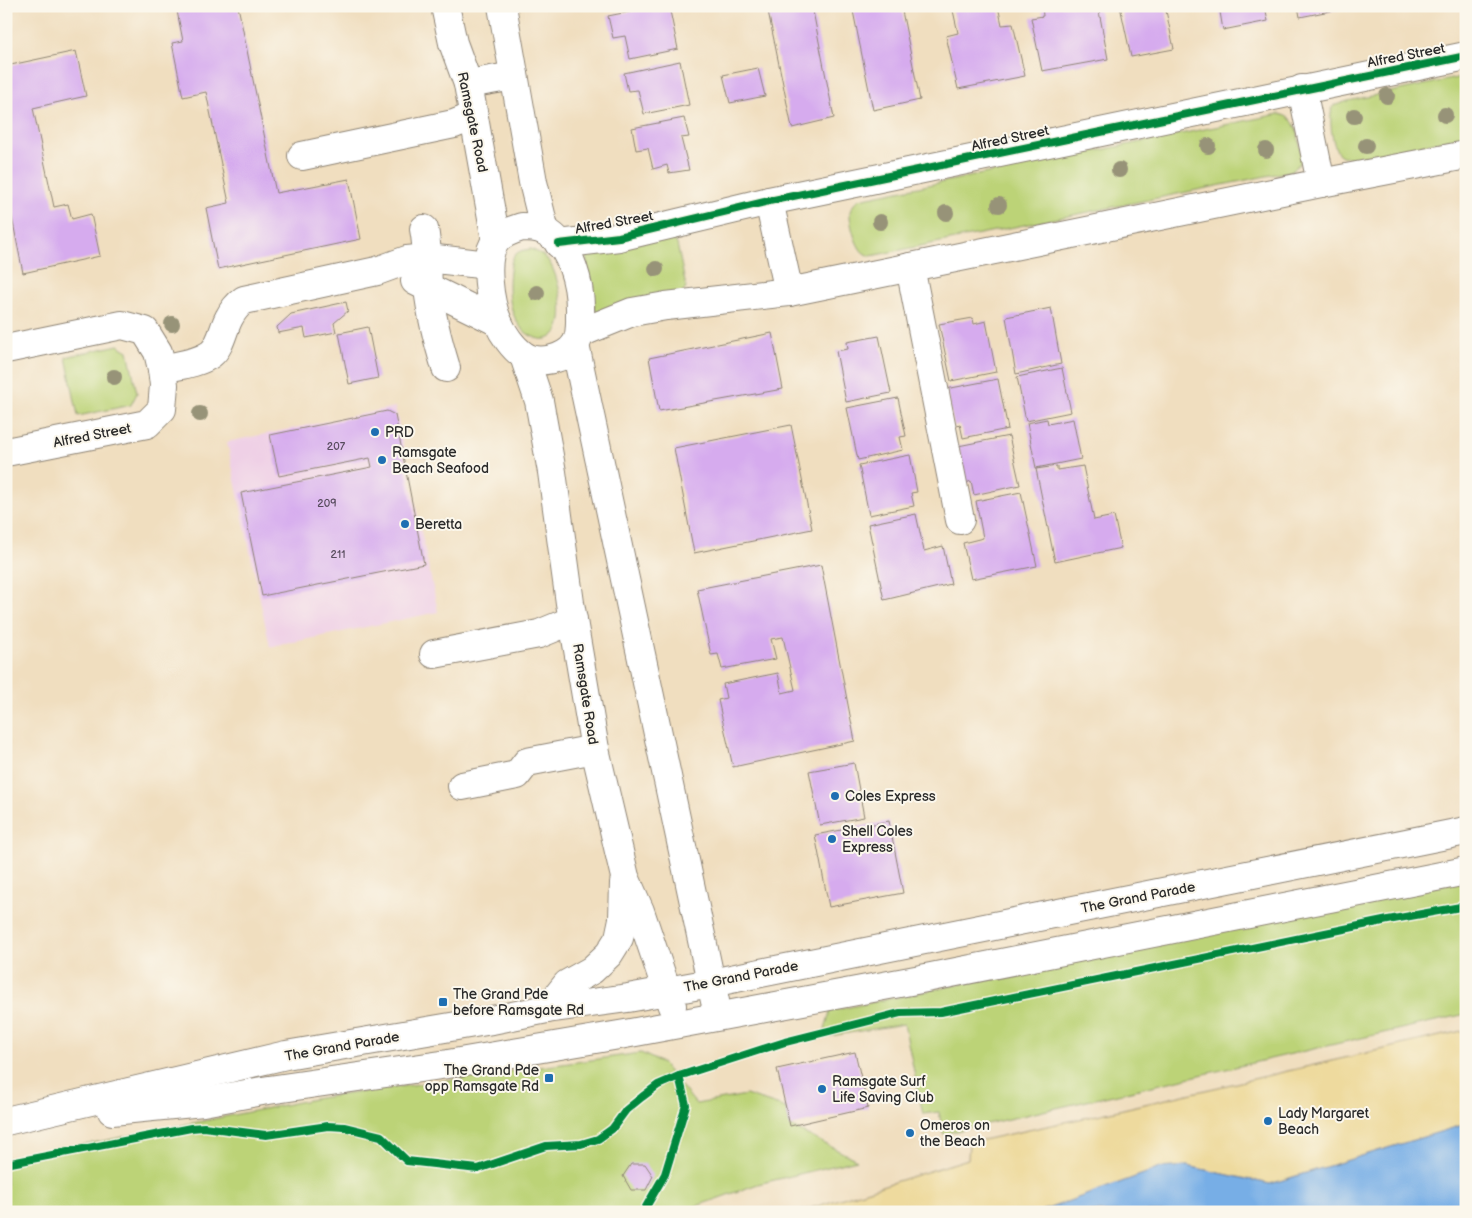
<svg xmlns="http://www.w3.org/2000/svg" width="1472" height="1218" font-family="'Balsamiq Sans',sans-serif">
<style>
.built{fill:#efd0e6}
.green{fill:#bcd377;stroke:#747f51}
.sand{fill:#eeda9e;stroke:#8c8264}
.water{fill:#77aee6;stroke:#516c88}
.building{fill:#d6abee}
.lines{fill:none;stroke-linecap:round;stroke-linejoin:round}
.minor-casing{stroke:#8e8475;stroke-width:30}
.major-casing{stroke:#8e8475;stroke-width:30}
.minor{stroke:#fff;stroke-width:28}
.major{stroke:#fff;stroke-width:28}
.cycleway-casing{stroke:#fbf7ec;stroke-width:11}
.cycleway{stroke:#00873e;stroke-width:8}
.tree{fill:#979378}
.poi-dot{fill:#1f6fb2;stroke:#fbf7ec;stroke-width:2}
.labels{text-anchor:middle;stroke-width:4;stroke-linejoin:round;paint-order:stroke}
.number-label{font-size:11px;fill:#564b5c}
.street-label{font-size:14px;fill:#2b2b2b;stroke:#fbf7ec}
.poi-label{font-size:14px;fill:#2b2b2b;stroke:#fbf7ec;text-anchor:start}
</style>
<rect width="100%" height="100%" fill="#fbf7ec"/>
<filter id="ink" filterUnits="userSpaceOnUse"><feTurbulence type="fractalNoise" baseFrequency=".02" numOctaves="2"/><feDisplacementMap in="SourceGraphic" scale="10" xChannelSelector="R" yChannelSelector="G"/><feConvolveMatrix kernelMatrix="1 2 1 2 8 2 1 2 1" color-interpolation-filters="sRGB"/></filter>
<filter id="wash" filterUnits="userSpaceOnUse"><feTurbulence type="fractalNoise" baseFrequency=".0096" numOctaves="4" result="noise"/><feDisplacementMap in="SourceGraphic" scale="20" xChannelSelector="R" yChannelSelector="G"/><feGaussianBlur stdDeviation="1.12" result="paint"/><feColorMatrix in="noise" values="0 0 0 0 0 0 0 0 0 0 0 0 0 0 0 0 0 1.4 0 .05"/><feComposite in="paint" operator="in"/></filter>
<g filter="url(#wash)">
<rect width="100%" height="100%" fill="#f0debf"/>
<polygon class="built" points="395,407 438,612 270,647 227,442"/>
<g class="green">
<path d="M1466 76V136L1357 158C1350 158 1343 158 1338 153 1332 144 1328 116 1333 106L1348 101Z"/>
<path d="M1279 114C1283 115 1287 116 1290 119 1298 125 1302 153 1301 162L1291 171 871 256C869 255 866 255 864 253 856 248 849 221 850 212 851 207 855 203 859 199Z"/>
<polygon points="665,238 674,240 677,244 686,287 683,292 596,313 585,252"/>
<path d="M531 249C537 252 542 254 547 259 559 273 569 322 554 335 549 340 541 340 536 338 510 329 507 295 510 271 511 265 511 258 516 254 520 250 526 250 531 249Z"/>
<polygon points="118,345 128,351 137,393 131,405 78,416 66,357"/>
<polygon points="1466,880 1466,1014 943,1134 939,1112 923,1114 904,1024 830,1036 825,1030 830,1011"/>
<polygon points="641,1053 662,1063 696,1104 746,1095 786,1108 790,1126 857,1160 758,1184 680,1212 6,1212 6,1160 319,1098"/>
</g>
<polygon class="sand" points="1466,1030 1466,1124 1270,1184 1187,1166 1160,1168 1039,1212 798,1212 968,1159 969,1143 1084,1118"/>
<polygon class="water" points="1466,1124 1466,1212 1039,1212 1160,1168 1187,1166 1270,1184"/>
<g id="blocks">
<g class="building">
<polygon points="176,6 238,6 276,193 349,179 361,239 218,269 206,208 229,203 206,92 183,97 172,43 183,41"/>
<polygon points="658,6 669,6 678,49 630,59 625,36 613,38 608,16"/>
<polygon points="767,6 812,6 834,118 792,128"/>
<polygon points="852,6 901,6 920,100 873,110"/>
<polygon points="952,6 998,6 1002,25 1013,24 1025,76 958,89 946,36 958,33"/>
<polygon points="1042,6 1086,6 1086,8 1098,6 1108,59 1042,71 1031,18 1043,16"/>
<polygon points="1120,6 1165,6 1174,49 1131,57"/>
<polygon points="1219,6 1265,6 1268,21 1223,30"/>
<polygon points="1298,6 1345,6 1345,8 1300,17"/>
<polygon points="76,51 86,96 33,108 54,207 68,204 72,219 91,214 100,256 23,273 6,187 6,66"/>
<polygon points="680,61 689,105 644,114 638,90 628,91 624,73"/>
<polygon points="758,68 765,96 730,103 723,75"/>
<polygon points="684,118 689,137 681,138 689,170 669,173 667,165 653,169 648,148 636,150 632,128"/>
<polygon points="346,302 348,311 334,323 336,332 306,338 304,328 278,333 277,327 291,314"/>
<polygon points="1051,308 1061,364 1016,374 1006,317"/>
<polygon points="973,318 974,324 986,321 996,372 951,381 939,324"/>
<polygon points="368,327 378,378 349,384 339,333"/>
<polygon points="772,333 783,389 659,411 649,358"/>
<polygon points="879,336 891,393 846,402 836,351 848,349 847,342"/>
<polygon points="1062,368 1071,412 1026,421 1017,377"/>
<polygon points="998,379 1008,429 963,438 960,424 954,426 946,389"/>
<polygon points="898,398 906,436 900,437 903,450 858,460 847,408"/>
<polygon points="387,411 395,415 424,564 262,596 241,493 372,467 370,458 279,476 270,435"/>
<polygon points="1047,419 1048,424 1073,419 1081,459 1036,468 1027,423"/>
<polygon points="791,425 812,529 694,553 674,448"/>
<polygon points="1009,436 1020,485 974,495 971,481 966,483 958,446"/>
<polygon points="910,455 917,492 911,493 914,506 869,515 859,465"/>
<polygon points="1057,466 1057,470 1083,466 1094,520 1114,516 1121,548 1055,562 1036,469"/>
<polygon points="1021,492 1037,566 971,579 963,543 983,538 976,501"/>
<polygon points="916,514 924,551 943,546 951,584 884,600 868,524"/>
<polygon points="821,565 855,741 733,767 718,700 726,698 723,684 778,673 782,693 795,690 783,637 771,639 776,659 722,669 718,654 711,655 697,589"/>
<polygon points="854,763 864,817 820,825 809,771"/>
<polygon points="889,821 903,893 829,907 815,835"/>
<polygon points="855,1052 868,1108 790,1126 777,1069"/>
<polygon points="631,1164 645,1164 653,1176 646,1190 631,1190 623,1176"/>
</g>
</g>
</g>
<g filter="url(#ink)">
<use href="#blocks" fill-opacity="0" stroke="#8e8475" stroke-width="1"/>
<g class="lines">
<defs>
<g id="minor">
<polyline points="1302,89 1321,183"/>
<polyline points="302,156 454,124 474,116"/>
<polyline points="769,201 789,292"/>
<path d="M424 229C428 249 427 268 428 288 431 315 438 342 446 368"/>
<polyline points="559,244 619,237 769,201 1466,56"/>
<polyline points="910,267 960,520"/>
<polyline points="415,281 498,322"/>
<polyline points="580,333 632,312 666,306 789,292 1321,183 1466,155"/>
<polyline points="6,349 122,325 145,331 158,352 162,369 164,385 162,409 147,424 6,452"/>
<path d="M162 369C178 365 197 364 211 354 221 346 223 329 229 318 233 310 237 305 244 300L377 271 407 260 428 258 488 265"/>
<polyline points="434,654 539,634 573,620"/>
<polyline points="462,786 517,775 527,762 595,749"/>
</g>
<g id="major">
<polyline points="445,6 453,43 468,84 496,240"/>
<polyline points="502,6 533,182 545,231"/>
<polyline points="468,84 514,76"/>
<path d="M522 227C529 227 538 227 545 231 572 245 581 287 580 315 580 325 581 336 575 345 565 359 538 366 523 355 513 348 503 334 498 322 490 304 482 258 496 241 502 233 513 230 522 227Z"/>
<polyline points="575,345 715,1001"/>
<polyline points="524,356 539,401 552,472 570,603 595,749 625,877 640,911 672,1006"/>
<polyline points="547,1009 567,984 592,970 609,954 619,938 623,919 624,883"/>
<polyline points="112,1111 203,1102 262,1091 448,1064 625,1034 921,979 1466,871"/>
<polyline points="6,1121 286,1055 492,1020 547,1009 628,998 711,983 1466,831"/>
</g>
</defs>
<use href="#minor" class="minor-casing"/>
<use href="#major" class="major-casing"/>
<use href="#minor" class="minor"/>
<use href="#major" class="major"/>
<defs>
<g id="cycleway">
<polyline points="559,244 619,237 769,201 1466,56"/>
<polyline points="6,1164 191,1128 204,1127 266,1135 328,1126 344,1127 381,1136 407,1161 478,1169 546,1146 581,1144 598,1139 612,1129 626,1110 642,1097 658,1085 679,1076"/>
<polyline points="643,1212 665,1174 686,1105 679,1076 785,1042 900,1013 941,1012 1388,920 1466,906"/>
</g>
</defs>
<use href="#cycleway" class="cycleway-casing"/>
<use href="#cycleway" class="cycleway"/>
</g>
<g class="tree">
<circle cx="1387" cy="96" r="8"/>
<circle cx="1445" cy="115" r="8"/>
<circle cx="1354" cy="116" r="8"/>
<circle cx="1208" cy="146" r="8"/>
<circle cx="1366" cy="146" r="8"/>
<circle cx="1266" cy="150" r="8"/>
<circle cx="1119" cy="170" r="8"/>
<circle cx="999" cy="205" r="8"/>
<circle cx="946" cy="213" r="8"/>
<circle cx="880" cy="222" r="8"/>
<circle cx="656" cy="269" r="8"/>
<circle cx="537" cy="293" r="8"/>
<circle cx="172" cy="324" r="8"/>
<circle cx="114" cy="377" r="8"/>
<circle cx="200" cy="414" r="8"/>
</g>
</g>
<g class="poi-dot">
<circle cx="375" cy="432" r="5"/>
<circle cx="382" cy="460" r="5"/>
<circle cx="405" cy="524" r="5"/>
<circle cx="835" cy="796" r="5"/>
<circle cx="832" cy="839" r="5"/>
<rect x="438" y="997" width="10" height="10" rx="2.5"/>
<rect x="544" y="1073" width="10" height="10" rx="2.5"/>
<circle cx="822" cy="1089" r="5"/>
<circle cx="1268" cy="1121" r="5"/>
<circle cx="910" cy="1133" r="5"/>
</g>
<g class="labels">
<g class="number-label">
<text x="336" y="450">207</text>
<text x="327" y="507">209</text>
<text x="338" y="558">211</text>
</g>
<g class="street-label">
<text transform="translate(1406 55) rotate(-11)" y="5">Alfred Street</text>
<text transform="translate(473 122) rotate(78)" y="5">Ramsgate Road</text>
<text transform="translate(1010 138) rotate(-12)" y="5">Alfred Street</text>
<text transform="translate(614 222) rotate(-10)" y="5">Alfred Street</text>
<text transform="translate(92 435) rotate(-11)" y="5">Alfred Street</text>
<text transform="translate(586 694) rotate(81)" y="5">Ramsgate Road</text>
<text transform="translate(1138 897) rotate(-11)" y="5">The Grand Parade</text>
<text transform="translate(741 976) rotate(-11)" y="5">The Grand Parade</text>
<text transform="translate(342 1046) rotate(-10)" y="5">The Grand Parade</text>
</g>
<g class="poi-label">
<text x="385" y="437">PRD</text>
<text x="392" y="457">Ramsgate<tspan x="392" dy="16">Beach Seafood</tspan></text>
<text x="415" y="529">Beretta</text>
<text x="845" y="801">Coles Express</text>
<text x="842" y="836">Shell Coles<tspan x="842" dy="16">Express</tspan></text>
<text x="453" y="999">The Grand Pde<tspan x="453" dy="16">before Ramsgate Rd</tspan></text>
<text x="539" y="1075" text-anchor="end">The Grand Pde<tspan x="539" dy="16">opp Ramsgate Rd</tspan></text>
<text x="832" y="1086">Ramsgate Surf<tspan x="832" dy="16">Life Saving Club</tspan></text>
<text x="1278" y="1118">Lady Margaret<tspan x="1278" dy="16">Beach</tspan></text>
<text x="920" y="1130">Omeros on<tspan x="920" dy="16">the Beach</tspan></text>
</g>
</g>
<rect width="1472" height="1218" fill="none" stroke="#fbf7ec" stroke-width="25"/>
</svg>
